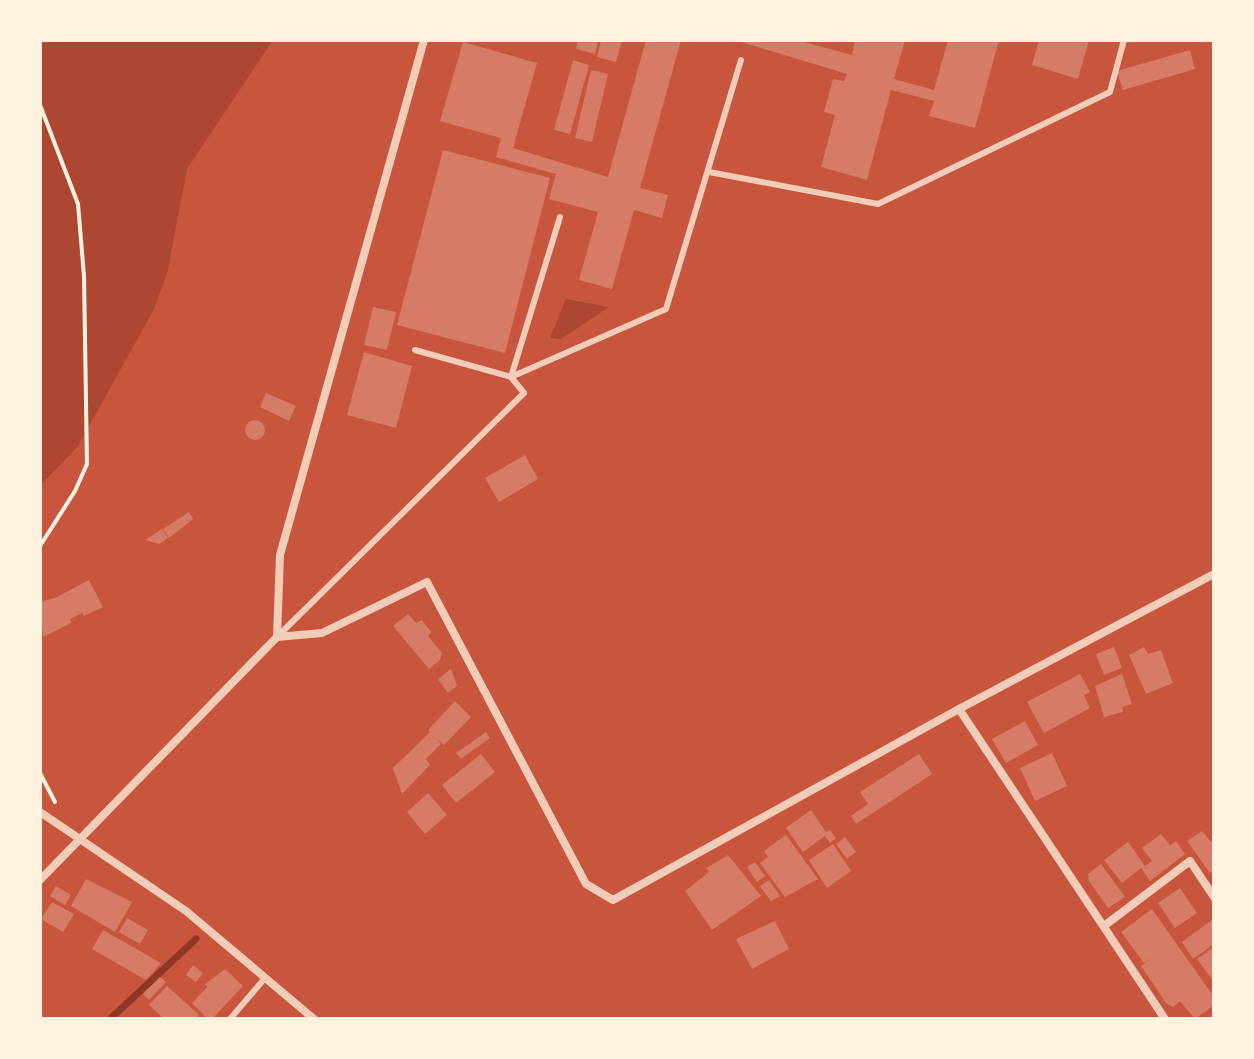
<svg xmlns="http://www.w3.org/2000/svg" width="1254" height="1059" font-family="'IBM Plex Sans',sans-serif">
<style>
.green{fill:#ae4732}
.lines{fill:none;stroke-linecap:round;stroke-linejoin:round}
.stream{stroke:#8f3625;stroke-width:7}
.building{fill:#d67c66}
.path{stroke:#fff3e0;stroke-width:4}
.service{stroke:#f1ccb7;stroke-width:6}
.minor{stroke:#f1ccb7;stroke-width:8}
</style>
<rect width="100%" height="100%" fill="#c8553d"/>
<g class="green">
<polygon points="40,40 273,40 187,169 167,274 154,309 78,446 40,486"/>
<polygon points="566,299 609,307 561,339 550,338"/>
</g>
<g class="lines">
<polyline class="stream" points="110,1019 196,939"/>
</g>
<g class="building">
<polygon points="578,40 598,40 595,54 576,49"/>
<polygon points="601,40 622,40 616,62 597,57"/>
<polygon points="646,40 681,40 640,188 668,195 662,218 634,210 612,289 579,280 598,212 549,199 556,174 496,157 501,138 440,121 463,42 537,63 513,148 608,177"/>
<polygon points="735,40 796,40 852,55 855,40 905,40 894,79 934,90 948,40 999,40 975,128 929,116 934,101 891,90 867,180 821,167 835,115 824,112 833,79 844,81 847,74"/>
<polygon points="1039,40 1089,40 1078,79 1032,65"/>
<polygon points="1190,50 1195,69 1123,90 1117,71"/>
<polygon points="573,60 589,65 570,134 554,130"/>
<polygon points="591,70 608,74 592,142 575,138"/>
<polygon points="443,150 550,178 505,353 397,325"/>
<polygon points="373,307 396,312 387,350 364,345"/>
<polygon points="364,352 412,366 396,428 347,415"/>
<polygon points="266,393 296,406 289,421 260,407"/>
<circle cx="255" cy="430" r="10"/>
<polygon points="525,455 538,479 499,502 485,478"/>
<polygon points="189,512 193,519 169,538 163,529"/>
<polygon points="162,529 168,538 159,544 145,540"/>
<polygon points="89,580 103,607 84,616 82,613 70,619 71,623 43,637 40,602 55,598"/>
<polygon points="408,614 416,623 422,620 431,632 428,636 442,653 440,660 429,669 393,626"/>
<polygon points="1114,647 1122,668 1104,675 1096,654"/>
<polygon points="1144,647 1148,654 1161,650 1173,683 1146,694 1129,655"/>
<polygon points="451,669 457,686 448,693 438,679"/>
<polygon points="1080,674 1090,692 1084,695 1090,708 1044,733 1027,702"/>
<polygon points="1122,674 1132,704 1122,707 1123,712 1104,717 1095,686"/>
<polygon points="455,701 471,717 444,745 435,738 441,744 426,759 430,765 402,794 393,768 430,732 428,730"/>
<polygon points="1025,721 1038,745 1006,763 992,739"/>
<polygon points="486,732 490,738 461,759 456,753"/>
<polygon points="1052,753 1067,786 1035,801 1020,768"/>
<polygon points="481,754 495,772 456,803 442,785"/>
<polygon points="919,754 932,774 856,824 851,816 868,804 860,792"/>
<polygon points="428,793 447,815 425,834 407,812"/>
<polygon points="811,810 826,832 830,830 836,838 830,843 825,836 803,852 786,828"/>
<polygon points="1202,831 1211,842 1214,840 1214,870 1210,873 1187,841"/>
<polygon points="1161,834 1170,845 1176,841 1185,854 1150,881 1141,868 1122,883 1104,860 1128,842 1145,866 1152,861 1142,848"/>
<polygon points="786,835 818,879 785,897 760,863 768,857 764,851"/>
<polygon points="845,837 856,852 847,859 836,844"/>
<polygon points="833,844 851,871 827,888 809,860"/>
<polygon points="728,855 761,896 712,930 685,891 709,872 706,868"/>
<polygon points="755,862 765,876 757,882 747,867"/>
<polygon points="1101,864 1125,897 1108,908 1089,881 1088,874"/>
<polygon points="86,879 132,902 115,932 71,906"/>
<polygon points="769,880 780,896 771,901 760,886"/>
<polygon points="56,886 71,895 65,905 50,896"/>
<polygon points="1180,888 1197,913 1175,928 1158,903"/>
<polygon points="52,902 74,914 63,932 41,919"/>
<polygon points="1152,909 1214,997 1214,1005 1195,1019 1180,1001 1173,1007 1166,1003 1141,966 1154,956 1144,963 1121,932"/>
<polygon points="127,918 148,930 140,944 119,932"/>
<polygon points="1212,920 1214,944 1193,959 1182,942"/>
<polygon points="775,921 789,949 752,969 736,939"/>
<polygon points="103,930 161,963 146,980 92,949"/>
<polygon points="1214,947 1214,982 1197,959"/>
<polygon points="193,965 203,973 196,982 186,975"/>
<polygon points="225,969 243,986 212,1019 208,1019 192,1003 207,987 205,984"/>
<polygon points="160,977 166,982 149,1000 143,994"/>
<polygon points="167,986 199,1015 196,1019 164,1019 149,1005"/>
</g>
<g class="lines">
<g class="path">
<polyline points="40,105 78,204 84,276 87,464 75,491 40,546"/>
<polyline points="40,773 55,802"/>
</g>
<g class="service">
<polyline points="709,172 878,204 1110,92 1124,40"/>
<polyline points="415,350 511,377 666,309 741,60"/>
<polyline points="277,637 524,393 511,377 560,217"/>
<polyline points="230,1019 265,978"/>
</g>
<g class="minor">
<polyline points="277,637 280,555 424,40"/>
<polyline points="959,709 1165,1019"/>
<polyline points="40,812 186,911 314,1019"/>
<polyline points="40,880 277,637 322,633 427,582 586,884 613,900 959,709 1214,574"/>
<polyline points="1104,926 1190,861 1214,897"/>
</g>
</g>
<rect width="1254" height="1059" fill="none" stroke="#fff3e0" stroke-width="84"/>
</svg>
